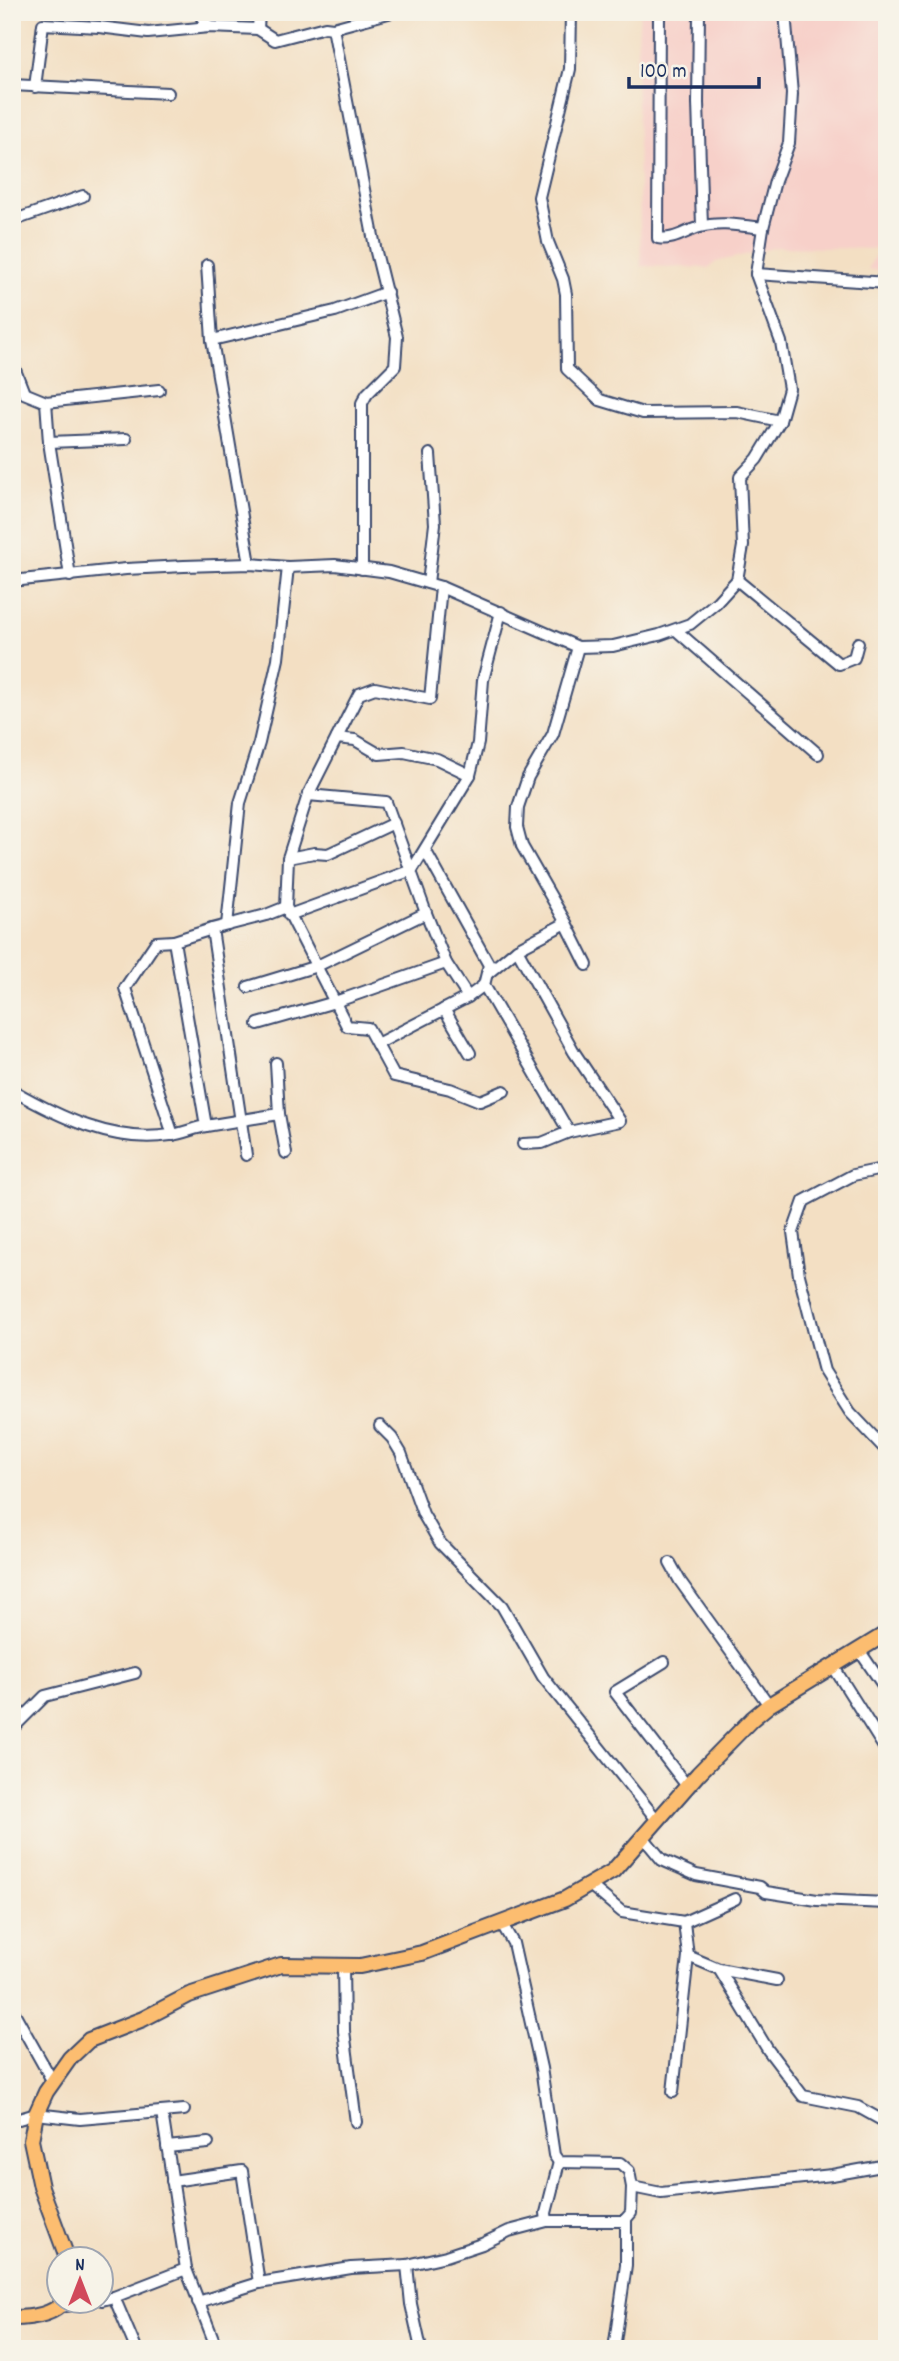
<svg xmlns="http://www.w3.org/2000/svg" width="899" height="2361" font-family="Dekko,sans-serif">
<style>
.built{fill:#f7d0c9}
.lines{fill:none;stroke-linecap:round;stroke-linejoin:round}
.minor-casing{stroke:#3b496d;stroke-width:14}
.major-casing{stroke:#3b496d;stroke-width:18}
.minor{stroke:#fff;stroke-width:10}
.major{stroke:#fcbd6f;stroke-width:14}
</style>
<rect width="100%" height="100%" fill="#f7f3e8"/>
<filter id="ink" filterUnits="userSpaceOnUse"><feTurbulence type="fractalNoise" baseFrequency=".0143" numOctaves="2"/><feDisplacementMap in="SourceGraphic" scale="14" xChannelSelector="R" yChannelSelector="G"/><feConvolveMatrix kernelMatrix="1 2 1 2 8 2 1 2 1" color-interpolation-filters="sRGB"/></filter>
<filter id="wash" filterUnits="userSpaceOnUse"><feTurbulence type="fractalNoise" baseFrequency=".00686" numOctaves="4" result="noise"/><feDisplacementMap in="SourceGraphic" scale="28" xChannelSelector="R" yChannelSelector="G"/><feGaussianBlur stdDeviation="1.57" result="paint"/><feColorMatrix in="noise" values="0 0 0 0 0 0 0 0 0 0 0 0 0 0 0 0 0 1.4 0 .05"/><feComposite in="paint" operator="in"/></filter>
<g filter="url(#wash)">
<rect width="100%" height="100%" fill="#f3dfc3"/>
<polygon class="built" points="640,12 887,12 887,273 868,269 878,249 777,247 716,262 709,268 641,266 636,63"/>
</g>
<g filter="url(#ink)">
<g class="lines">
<defs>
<g id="minor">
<polyline points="198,12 209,27"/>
<polyline points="571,12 570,69 539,197 548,242 563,279 566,294 567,369 600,400 643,413 737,412 780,421"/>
<path d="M659 12 658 238C674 241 685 231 700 227 720 221 743 226 763 228"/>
<polyline points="699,12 698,103 702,226"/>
<polyline points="333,28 376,252 397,337 395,366 367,394 362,403 362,569"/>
<polyline points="258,29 259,12"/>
<polyline points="12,85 168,93"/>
<polyline points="35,87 43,24 99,27 148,33 209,27 258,29 275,40 325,27 333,28 392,12"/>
<polyline points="12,221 83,196"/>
<polyline points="207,265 212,340 250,564"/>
<polyline points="756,274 887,283"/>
<polyline points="212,340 335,311 387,292"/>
<polyline points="12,362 24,393 46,402 159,390"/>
<polyline points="46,402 49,442 70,576"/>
<polyline points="49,442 126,439"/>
<polyline points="737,580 839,664 854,658 858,643"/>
<polyline points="12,581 126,569 184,566 250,564 288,567 335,565 389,572 441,587 578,647 613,646 659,635 690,624 717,602 737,580 743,546 740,477 757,459 780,421 789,389 781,342 756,274 763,228 775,181 789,143 792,94 785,12"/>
<polyline points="428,583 435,524 430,454"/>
<polyline points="441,587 430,699 375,688 359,694 308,795 288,858 286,907 347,1026 368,1028 394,1076 450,1089 480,1101 504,1091"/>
<polyline points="676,630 818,754"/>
<polyline points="337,738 355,740 379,754 404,752 437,759 470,775"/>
<polyline points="308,795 386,802 426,913 446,963 468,997 484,985 569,1132"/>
<polyline points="425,850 489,965 484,985"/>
<polyline points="288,858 314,853 328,854 394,823"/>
<polyline points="289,915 412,870 470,775 478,743 483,680 501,612"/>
<polyline points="566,923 587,965"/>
<polyline points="227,925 240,803 259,743 278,659 288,567"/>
<polyline points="212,929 174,941 206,1126 279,1114 276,1063"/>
<polyline points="487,974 517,949"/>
<polyline points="248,987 317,966 426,913"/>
<polyline points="444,1009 470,1053"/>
<polyline points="258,1024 335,1002 446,963"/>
<polyline points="377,1044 468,997"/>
<path d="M12 1090C59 1117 114 1144 170 1135 182 1134 194 1128 206 1126"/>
<polyline points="279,1114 286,1153"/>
<polyline points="173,1135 125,988 156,942 174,941"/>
<polyline points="523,1144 542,1143 569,1132 620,1121 574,1052 517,949 566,923 522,846 517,827 518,807 528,777 553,734 578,647"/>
<polyline points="246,1155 212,929 266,915 286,907"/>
<polyline points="887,1168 853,1175 804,1201 793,1232 799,1275 824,1371 850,1412 887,1451"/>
<polyline points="380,1426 392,1438 401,1453 423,1514 440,1543 502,1606 543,1677 657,1820"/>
<polyline points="670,1563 680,1581 769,1705"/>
<polyline points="859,1650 887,1691"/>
<polyline points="664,1662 615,1692 687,1786"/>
<polyline points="833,1666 887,1752"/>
<polyline points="12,1729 45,1696 135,1673"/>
<polyline points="643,1837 662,1860 696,1875 760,1887 766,1892 817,1900 887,1903"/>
<polyline points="591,1886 622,1912 684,1922 688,1956 719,1969 768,2050 803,2096 858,2107 885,2122 887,2126"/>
<polyline points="684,1922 735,1899"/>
<polyline points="502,1924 513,1943 541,2068 554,2155 559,2162 620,2163 629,2171 632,2187 661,2193 832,2175 887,2165"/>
<polyline points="343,1966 344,2031 356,2122"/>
<polyline points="719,1969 777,1980"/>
<polyline points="12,2009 53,2082"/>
<polyline points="673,2092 688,1956"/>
<polyline points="12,2121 36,2114 80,2119 184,2110"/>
<polyline points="167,2147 208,2143"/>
<polyline points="172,2181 242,2171 259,2283"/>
<polyline points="547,2221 546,2213 559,2162"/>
<polyline points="407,2265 411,2304 421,2349"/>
<polyline points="186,2269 217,2349"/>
<polyline points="114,2297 136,2349"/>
<polyline points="102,2300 114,2297 186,2269 162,2112"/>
<polyline points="198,2302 259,2283 351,2268 407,2265 446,2256 482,2244 509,2231 547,2221 624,2221 631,2213 632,2187"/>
<polyline points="59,2307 91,2302"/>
<polyline points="614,2349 626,2265 626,2219"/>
</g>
<g id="major">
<polyline points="68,2260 41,2187 31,2140 36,2114 46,2092 70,2058 89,2040 143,2019 189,1995 281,1965 360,1966 422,1953 565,1899 613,1871 698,1774 752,1719 769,1705 887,1633"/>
<path d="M12 2318C30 2318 52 2316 63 2302"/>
</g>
</defs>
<use href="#minor" class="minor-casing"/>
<use href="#major" class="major-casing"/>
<use href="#minor" class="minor"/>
<use href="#major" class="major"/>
</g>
</g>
<rect width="899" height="2361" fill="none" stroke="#f7f3e8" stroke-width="42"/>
<g transform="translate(80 2280)"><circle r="33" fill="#f7f3e8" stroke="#9fa5b1" stroke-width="2"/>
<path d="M0-5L12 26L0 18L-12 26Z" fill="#d1495b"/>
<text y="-10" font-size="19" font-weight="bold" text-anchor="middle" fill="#1b2f5e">N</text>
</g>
<path d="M629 77v10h130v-10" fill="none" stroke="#1b2f5e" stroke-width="3.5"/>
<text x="640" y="77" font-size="21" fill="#1b2f5e" stroke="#f7f3e8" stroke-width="5" paint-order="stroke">100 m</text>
</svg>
